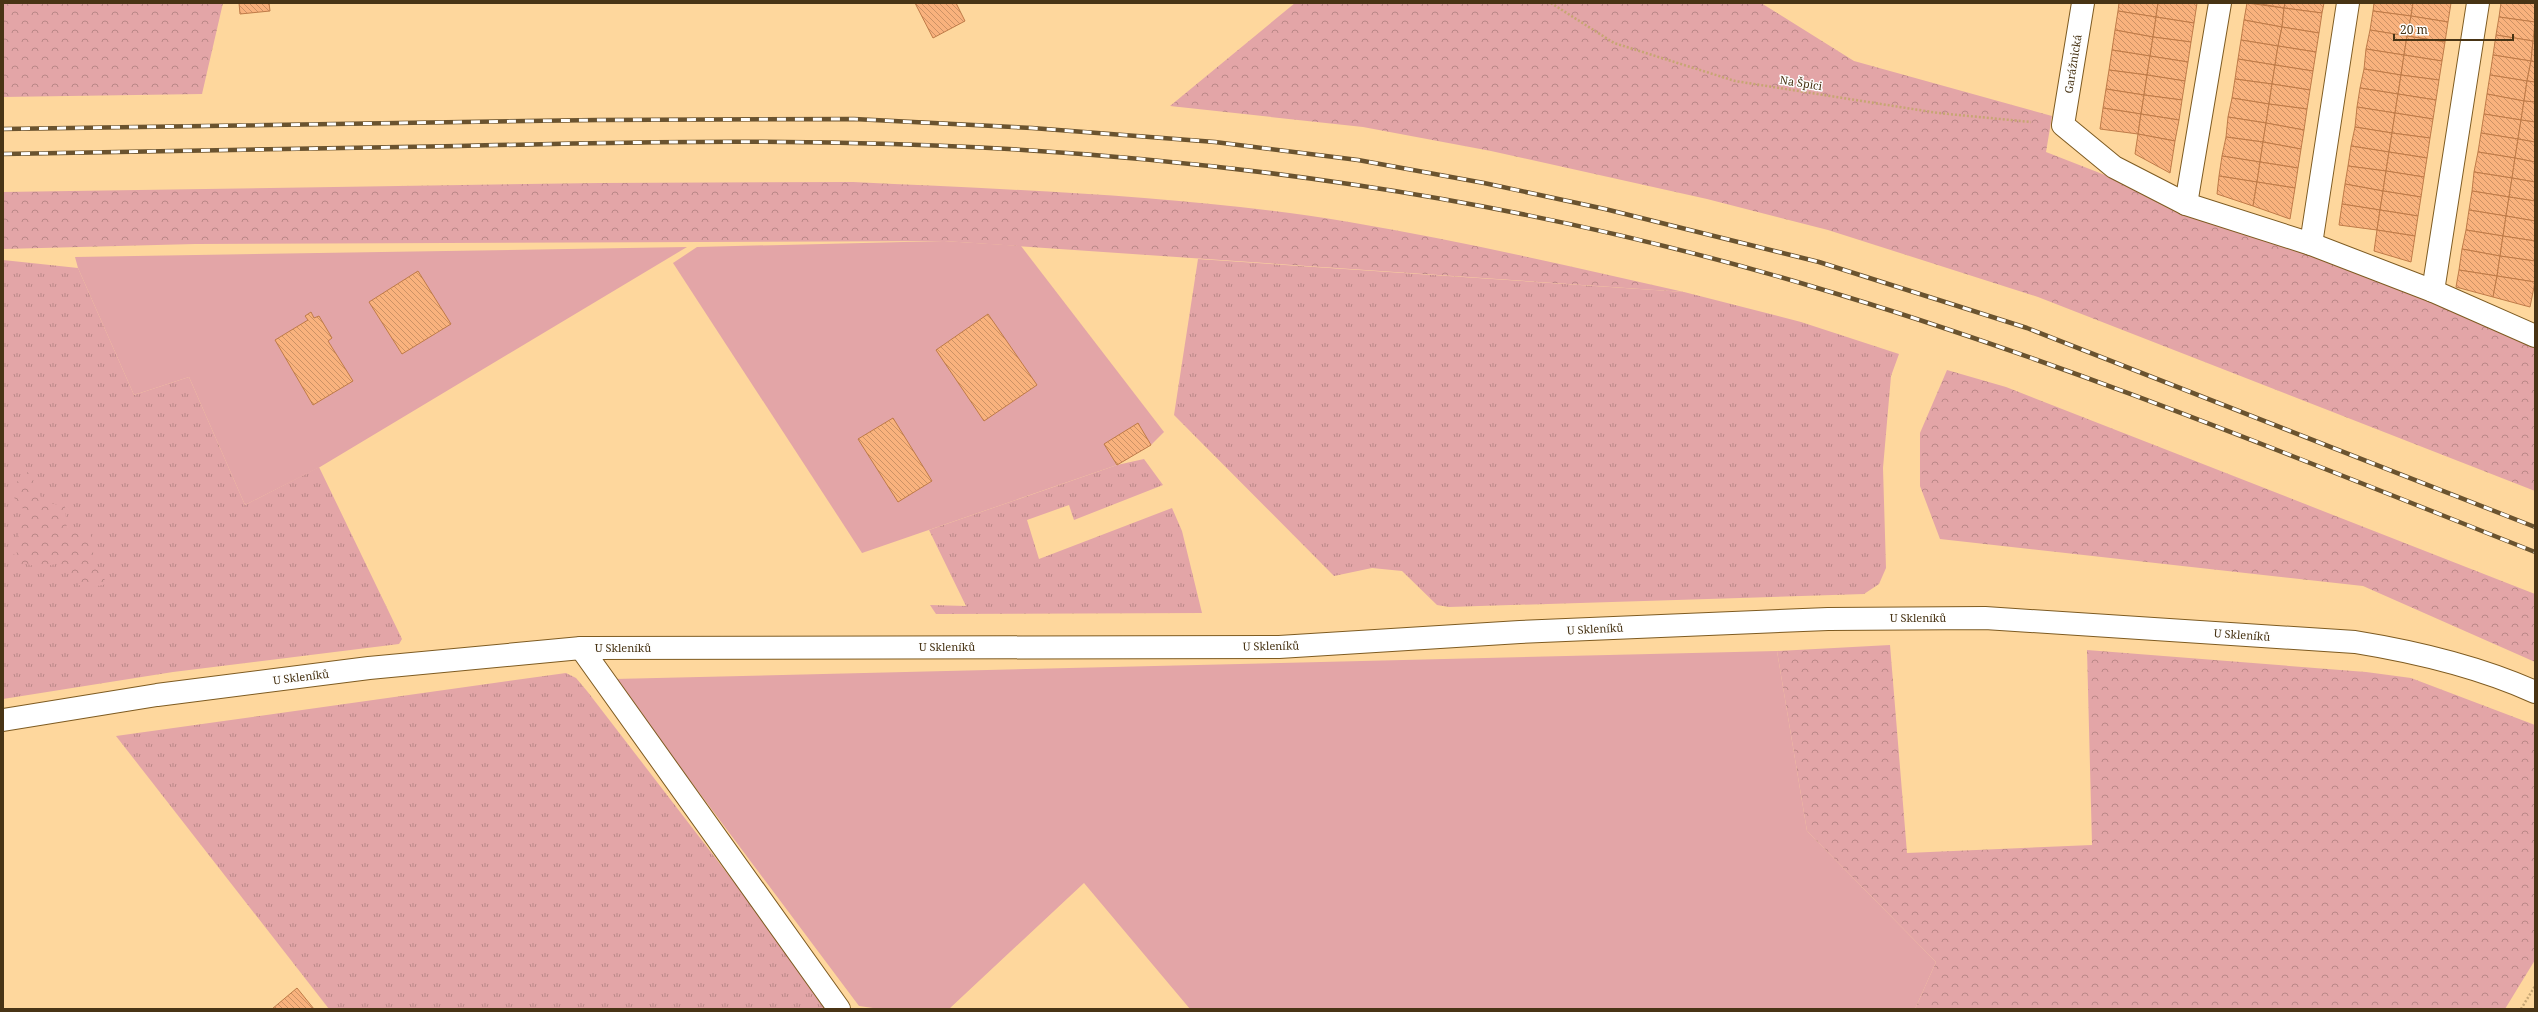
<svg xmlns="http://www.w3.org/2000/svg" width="2538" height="1012" font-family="'Noto Serif',serif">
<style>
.grass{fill:url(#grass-tufts)}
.forest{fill:url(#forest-crowns)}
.green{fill:#e3a5a7}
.building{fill:url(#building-back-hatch);stroke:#bf7b48}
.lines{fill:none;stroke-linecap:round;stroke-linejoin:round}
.minor-casing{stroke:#7e5b21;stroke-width:24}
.path{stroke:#c7a674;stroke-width:2.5;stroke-dasharray:2 2;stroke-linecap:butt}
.minor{stroke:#fff;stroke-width:22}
.rail-casing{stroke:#6a532f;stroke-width:4.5}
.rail{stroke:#fefefe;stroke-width:3;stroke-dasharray:9;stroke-linecap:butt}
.labels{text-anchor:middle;stroke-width:3;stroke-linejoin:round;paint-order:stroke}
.street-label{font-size:11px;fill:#483415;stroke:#fefefe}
</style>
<defs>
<pattern id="grass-tufts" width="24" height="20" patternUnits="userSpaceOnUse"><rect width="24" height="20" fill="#e3a5a7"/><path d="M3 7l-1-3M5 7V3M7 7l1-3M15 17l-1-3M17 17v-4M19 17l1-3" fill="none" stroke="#ba8787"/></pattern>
<pattern id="forest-crowns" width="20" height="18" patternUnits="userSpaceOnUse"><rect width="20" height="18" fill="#e3a5a7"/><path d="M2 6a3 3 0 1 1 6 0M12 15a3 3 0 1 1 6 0" fill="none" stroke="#ba8787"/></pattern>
<pattern id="building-back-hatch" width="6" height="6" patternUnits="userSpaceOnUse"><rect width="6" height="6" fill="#f9b27d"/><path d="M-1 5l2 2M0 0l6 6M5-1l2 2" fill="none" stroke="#cc9265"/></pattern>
</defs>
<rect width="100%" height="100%" fill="#fed79d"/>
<g class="grass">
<polygon points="1198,259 1684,292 1801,322 1899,354 1891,376 1883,468 1886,568 1879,584 1864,594 1449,607 1437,605 1402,571 1372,568 1334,576 1174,415"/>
<polygon points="3,260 78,268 134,395 189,377 245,505 319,467 402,639 399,644 173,672 3,699"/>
<polygon points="1144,459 1163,485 1074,520 1069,505 1027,520 1039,559 1172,508 1182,531 1202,613 936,614 930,605 966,606 929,530 1117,465"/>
<polygon points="566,673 576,678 587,691 817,990 828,1009 329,1009 116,736"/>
</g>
<g class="forest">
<polygon points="3,3 223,3 202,94 3,97"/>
<polygon points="1295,3 1761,3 1854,61 2052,116 2046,152 2535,343 2535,491 2038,297 1828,230 1707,199 1491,151 1363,127 1170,106"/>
<path d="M853 182C1018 190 1186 195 1349 222 1462 241 1573 267 1684 292L944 241 195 244 3 249V192L599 183Z"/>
<polygon points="1947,370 2006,387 2535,594 2535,662 2363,586 1940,539 1920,486 1920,433"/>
<polygon points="29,471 43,502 65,506 67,532 90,530 94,559 107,584 83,589 59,563 40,568 24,563 18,569 11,557 20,550 18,532 28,515 8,490"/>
<polygon points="1890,645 1907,853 2092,845 2087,650 2366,672 2411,678 2535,725 2535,960 2505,1009 1915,1009 1936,962 1807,831 1777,651"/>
</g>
<g class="green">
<polygon points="944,241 1021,246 1164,432 1151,445 1117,465 862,553 673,263 697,247"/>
<polygon points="687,247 320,467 245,505 189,377 134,395 78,268 75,257"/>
<polygon points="1777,651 1807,831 1936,962 1915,1009 1190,1009 1084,883 949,1009 880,1009 859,1006 614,679"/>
</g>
<g class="building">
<polygon points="239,3 269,3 270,11 240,14"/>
<polygon points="915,3 956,3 965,21 933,38"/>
<polygon points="2119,3 2158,3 2156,17 2118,11"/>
<polygon points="2158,3 2197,3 2194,23 2156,17"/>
<polygon points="2247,3 2284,8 2282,27 2244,20"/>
<polygon points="2255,3 2285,3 2284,8"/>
<polygon points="2285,3 2324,3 2322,13 2284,8"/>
<polygon points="2374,3 2413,3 2411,16 2373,11"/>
<polygon points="2413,3 2451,3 2448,22 2411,16"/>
<polygon points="2501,3 2535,3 2535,22 2499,17"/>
<polygon points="2284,8 2322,13 2319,33 2282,27"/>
<polygon points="2118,11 2156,17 2153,37 2115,30"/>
<polygon points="2373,11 2411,16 2407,36 2370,30"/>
<polygon points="2411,16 2448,22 2445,42 2407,36"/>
<polygon points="2156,17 2194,23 2191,42 2153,37"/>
<polygon points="2499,17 2535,22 2533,41 2496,35"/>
<polygon points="2244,20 2282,27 2278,46 2241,40"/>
<polygon points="2282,27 2319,33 2316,52 2278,46"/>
<polygon points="2115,30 2153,37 2150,56 2112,50"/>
<polygon points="2370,30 2407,36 2404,55 2366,49"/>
<polygon points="2496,35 2533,41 2531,61 2493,55"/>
<polygon points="2407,36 2445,42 2442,61 2404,55"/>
<polygon points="2153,37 2191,42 2188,62 2150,56"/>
<polygon points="2241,40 2278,46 2275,65 2238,59"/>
<polygon points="2533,41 2535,41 2535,62 2531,61"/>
<polygon points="2278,46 2316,52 2313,71 2275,65"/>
<polygon points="2366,49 2404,55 2401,75 2364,69"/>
<polygon points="2112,50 2150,56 2147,75 2109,70"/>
<polygon points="2404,55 2442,61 2439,80 2401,75"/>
<polygon points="2493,55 2531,61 2527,81 2490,75"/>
<polygon points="2150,56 2188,62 2185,81 2147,75"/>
<polygon points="2238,59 2275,65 2272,84 2235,79"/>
<polygon points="2531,61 2535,62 2535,82 2527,81"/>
<polygon points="2275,65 2313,71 2310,90 2272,84"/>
<polygon points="2364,69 2401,75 2398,94 2360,88"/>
<polygon points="2109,70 2147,75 2144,95 2106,89"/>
<polygon points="2147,75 2185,81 2182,100 2144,95"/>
<polygon points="2401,75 2439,80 2436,100 2398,94"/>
<polygon points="2490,75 2527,81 2524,101 2487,94"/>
<polygon points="2235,79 2272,84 2269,104 2232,98"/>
<polygon points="2527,81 2535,82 2535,102 2524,101"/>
<polygon points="2272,84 2310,90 2307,109 2269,104"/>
<polygon points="2360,88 2398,94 2395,113 2357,107"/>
<polygon points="2106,89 2144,95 2141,114 2103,108"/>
<polygon points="2398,94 2436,100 2433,119 2395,113"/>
<polygon points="2487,94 2524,101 2521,120 2484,114"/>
<polygon points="2144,95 2182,100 2179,120 2141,114"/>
<polygon points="2232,98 2269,104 2266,123 2228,117"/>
<polygon points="2524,101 2535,102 2535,122 2521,120"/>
<polygon points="2269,104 2307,109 2304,130 2266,123"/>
<polygon points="2357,107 2395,113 2392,133 2355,127"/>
<polygon points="2103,108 2141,114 2138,134 2100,129"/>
<polygon points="2395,113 2433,119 2430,138 2392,133"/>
<polygon points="2141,114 2179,120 2175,141 2138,134"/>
<polygon points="2484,114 2521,120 2518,139 2481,133"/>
<polygon points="2228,117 2266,123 2263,142 2226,137"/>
<polygon points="2521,120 2535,122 2535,142 2518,139"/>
<polygon points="2266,123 2304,130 2301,149 2263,142"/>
<polygon points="2355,127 2392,133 2389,152 2351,146"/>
<polygon points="2392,133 2430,138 2427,158 2389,152"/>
<polygon points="2481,133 2518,139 2515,158 2478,152"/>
<polygon points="2138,134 2175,141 2170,173 2135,154"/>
<polygon points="2226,137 2263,142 2260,162 2222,156"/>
<polygon points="2518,139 2535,142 2535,162 2515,158"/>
<polygon points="2263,142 2301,149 2298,168 2260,162"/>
<polygon points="2351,146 2389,152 2386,171 2348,166"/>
<polygon points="2389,152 2427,158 2424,177 2386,171"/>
<polygon points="2478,152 2515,158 2512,178 2474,172"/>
<polygon points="2222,156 2260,162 2257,182 2219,176"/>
<polygon points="2515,158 2535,162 2535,182 2512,178"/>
<polygon points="2260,162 2298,168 2295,188 2257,182"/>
<polygon points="2348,166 2386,171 2383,191 2345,184"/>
<polygon points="2386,171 2424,177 2421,197 2383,191"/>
<polygon points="2474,172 2512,178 2509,197 2472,191"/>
<polygon points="2219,176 2257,182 2253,206 2217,194"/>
<polygon points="2512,178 2535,182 2535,201 2509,197"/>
<polygon points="2257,182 2295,188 2290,219 2253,206"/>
<polygon points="2345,184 2383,191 2380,210 2342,204"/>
<polygon points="2383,191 2421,197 2418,216 2380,210"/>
<polygon points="2472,191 2509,197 2506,216 2469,210"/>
<polygon points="2509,197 2535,201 2535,221 2506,216"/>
<polygon points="2342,204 2380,210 2377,230 2339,225"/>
<polygon points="2380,210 2418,216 2415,236 2377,230"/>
<polygon points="2469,210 2506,216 2503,236 2466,230"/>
<polygon points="2506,216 2535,221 2535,241 2503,236"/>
<polygon points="2377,230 2415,236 2411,262 2374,251"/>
<polygon points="2466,230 2503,236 2500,256 2462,249"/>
<polygon points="2503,236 2535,241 2535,261 2500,256"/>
<polygon points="2462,249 2500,256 2497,276 2459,270"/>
<polygon points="2500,256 2535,261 2535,282 2497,276"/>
<polygon points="2459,270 2497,276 2493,297 2456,287"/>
<polygon points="418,271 451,324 402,354 369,302"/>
<polygon points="2497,276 2535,282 2530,307 2493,297"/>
<polygon points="311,312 314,318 319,316 332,338 328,341 353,381 313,405 275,340 308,320 305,316"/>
<polygon points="988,314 1037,385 984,421 936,350"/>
<polygon points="893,418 932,481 898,502 858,439"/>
<polygon points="1138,423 1151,445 1117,465 1104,444"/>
<polygon points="297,988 314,1009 272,1009"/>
</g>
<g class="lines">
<defs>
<g id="minor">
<polyline points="2083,3 2063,125 2114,167 2186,204 2311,244 2433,291 2535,336"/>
<polyline points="2186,204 2220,3"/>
<polyline points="2311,244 2348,3"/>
<polyline points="2433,291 2478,3"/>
<polyline points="581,648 839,1009"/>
<path d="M3 720 157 695 369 668 581 648 1279 647 1520 632 1828 619 1985 618 2355 642C2417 652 2477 666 2535 692"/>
</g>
</defs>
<use href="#minor" class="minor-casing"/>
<g class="path">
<polyline points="1551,3 1614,43 1735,81 1938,113 2031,122"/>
<polyline points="2521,1009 2535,986"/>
</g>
<use href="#minor" class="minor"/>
<defs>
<g id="rail">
<polyline points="3,129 598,120 854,119 1032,128 1215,142 1358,160 1484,183 1605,209 1819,262 2027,328 2535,527"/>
<path d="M3 154C155 151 307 149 459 146 589 143 720 140 850 143 1019 146 1189 160 1356 185 1510 208 1664 242 1814 287 2060 360 2297 458 2535 552"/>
</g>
</defs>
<use href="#rail" class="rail-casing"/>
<use href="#rail" class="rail"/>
</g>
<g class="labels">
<g class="street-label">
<text transform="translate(2073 64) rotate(-81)" y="4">Garážnická</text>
<text transform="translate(1801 83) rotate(9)" y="4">Na Špici</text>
<text x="1918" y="622">U Skleníků</text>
<text transform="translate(1595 629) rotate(-3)" y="4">U Skleníků</text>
<text transform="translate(2242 635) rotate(4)" y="4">U Skleníků</text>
<text transform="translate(1271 646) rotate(-1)" y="4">U Skleníků</text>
<text x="947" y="651">U Skleníků</text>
<text x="623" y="652">U Skleníků</text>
<text transform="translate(301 677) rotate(-7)" y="4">U Skleníků</text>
</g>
</g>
<rect width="2538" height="1012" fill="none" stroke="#483415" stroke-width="8"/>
<path d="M2394 34v6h119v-6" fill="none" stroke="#483415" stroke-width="2"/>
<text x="2400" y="34" font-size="12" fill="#483415" stroke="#fefefe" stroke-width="3" paint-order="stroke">20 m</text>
</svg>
